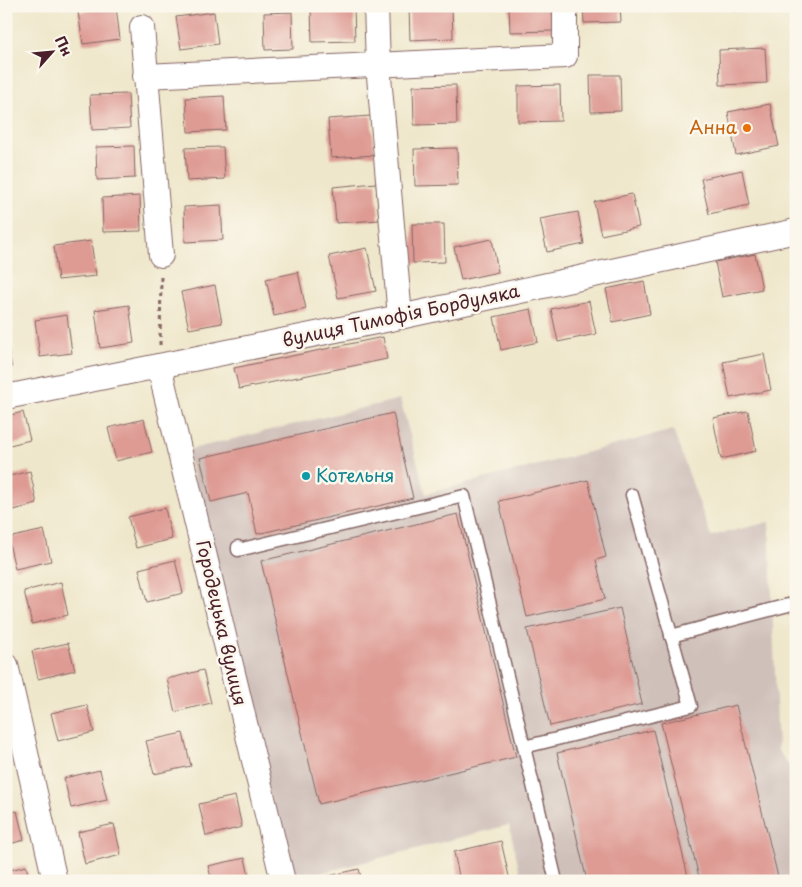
<svg xmlns="http://www.w3.org/2000/svg" width="802" height="887" font-family="'Playpen Sans',sans-serif">
<style>
.industrial{fill:#cfc0ba}
.building{fill:#de9b94}
.lines{fill:none;stroke-linecap:round;stroke-linejoin:round}
.service-casing{stroke:#846563;stroke-width:15}
.minor-casing{stroke:#846563;stroke-width:26}
.path{stroke:#846563;stroke-width:3;stroke-dasharray:4 4;stroke-linecap:butt}
.service{stroke:#fff;stroke-width:12}
.minor{stroke:#fff;stroke-width:24}
.food-dot{fill:#e8710a;stroke:#fbf7ec;stroke-width:2}
.culture-dot{fill:#0f9aa8;stroke:#fbf7ec;stroke-width:2}
.labels{text-anchor:middle;stroke-width:5;stroke-linejoin:round;paint-order:stroke}
.food-label{font-size:18px;fill:#c56008;stroke:#fbf7ec;text-anchor:end}
.street-label{font-size:18px;fill:#4a1f2b;stroke:#fbf7ec}
.culture-label{font-size:18px;fill:#0d838f;stroke:#fbf7ec;text-anchor:start}
</style>
<rect width="100%" height="100%" fill="#fbf7ec"/>
<filter id="ink" filterUnits="userSpaceOnUse"><feTurbulence type="fractalNoise" baseFrequency=".02" numOctaves="2"/><feDisplacementMap in="SourceGraphic" scale="10" xChannelSelector="R" yChannelSelector="G"/><feConvolveMatrix kernelMatrix="1 2 1 2 8 2 1 2 1" color-interpolation-filters="sRGB"/></filter>
<filter id="wash" filterUnits="userSpaceOnUse"><feTurbulence type="fractalNoise" baseFrequency=".0096" numOctaves="4" result="noise"/><feDisplacementMap in="SourceGraphic" scale="20" xChannelSelector="R" yChannelSelector="G"/><feGaussianBlur stdDeviation="1.12" result="paint"/><feColorMatrix in="noise" values="0 0 0 0 0 0 0 0 0 0 0 0 0 0 0 0 0 1.4 0 .05"/><feComposite in="paint" operator="in"/></filter>
<g filter="url(#wash)">
<rect width="100%" height="100%" fill="#efe7cb"/>
<polygon class="industrial" points="400,399 426,494 673,430 711,536 769,522 778,750 796,776 796,881 522,881 509,825 290,881 187,450"/>
<g id="blocks">
<g class="building">
<polygon points="311,6 354,6 355,41 312,42"/>
<polygon points="409,6 452,6 453,38 410,40"/>
<polygon points="509,6 552,6 553,31 510,32"/>
<polygon points="583,6 620,6 621,22 584,23"/>
<polygon points="733,6 765,6 765,9 733,11"/>
<polygon points="116,7 120,39 83,44 78,12"/>
<polygon points="214,12 218,44 181,49 176,17"/>
<polygon points="292,12 293,49 265,50 264,13"/>
<polygon points="765,48 767,83 720,85 719,50"/>
<polygon points="590,75 620,75 621,111 591,112"/>
<polygon points="456,85 457,124 414,125 413,86"/>
<polygon points="560,85 561,121 518,122 518,86"/>
<polygon points="128,94 130,128 92,130 90,95"/>
<polygon points="224,96 226,130 188,132 186,98"/>
<polygon points="770,104 779,146 736,155 728,112"/>
<polygon points="371,116 375,155 331,158 328,119"/>
<polygon points="134,146 135,178 97,180 96,147"/>
<polygon points="223,147 225,179 187,181 185,148"/>
<polygon points="457,148 458,185 415,186 414,149"/>
<polygon points="742,170 749,205 709,214 701,179"/>
<polygon points="376,183 379,220 336,223 333,187"/>
<polygon points="632,194 639,227 601,235 594,202"/>
<polygon points="140,196 141,231 103,232 102,198"/>
<polygon points="221,205 223,240 185,242 184,207"/>
<polygon points="578,212 584,244 547,252 540,219"/>
<polygon points="412,224 444,224 445,262 413,263"/>
<polygon points="492,239 498,272 461,280 454,247"/>
<polygon points="91,241 96,276 58,280 54,246"/>
<polygon points="367,248 376,291 338,298 329,256"/>
<polygon points="755,254 762,289 722,297 715,262"/>
<polygon points="298,272 306,309 274,316 266,279"/>
<polygon points="644,281 650,314 613,322 606,289"/>
<polygon points="215,285 222,323 189,329 181,292"/>
<polygon points="589,301 596,334 558,342 551,309"/>
<polygon points="129,305 134,343 100,348 95,310"/>
<polygon points="531,309 538,342 501,350 494,317"/>
<polygon points="67,315 72,353 40,357 35,320"/>
<polygon points="6,336 12,368 6,368"/>
<polygon points="383,337 387,359 239,389 234,368"/>
<polygon points="764,354 771,390 730,398 723,362"/>
<polygon points="748,411 756,451 721,459 713,418"/>
<polygon points="23,412 30,440 6,446 6,416"/>
<polygon points="393,413 413,498 257,534 248,493 211,502 200,458"/>
<polygon points="144,419 152,452 116,461 108,428"/>
<polygon points="30,471 37,504 6,512 6,477"/>
<polygon points="588,480 606,557 596,560 605,599 527,617 499,501"/>
<polygon points="165,508 172,539 136,548 128,517"/>
<polygon points="458,514 516,757 319,804 261,561"/>
<polygon points="44,530 51,561 15,569 8,538"/>
<polygon points="175,560 183,593 147,602 139,569"/>
<polygon points="61,582 68,615 32,624 24,591"/>
<polygon points="620,608 642,704 550,726 527,629"/>
<polygon points="68,643 75,670 38,679 32,651"/>
<polygon points="203,670 211,703 175,712 167,679"/>
<polygon points="87,705 94,732 58,741 51,713"/>
<polygon points="736,705 779,881 700,881 661,723"/>
<polygon points="653,730 689,881 587,881 557,753"/>
<polygon points="183,733 191,766 154,774 146,741"/>
<polygon points="100,770 107,800 71,808 64,778"/>
<polygon points="235,796 242,827 206,836 199,804"/>
<polygon points="17,811 24,840 6,845 6,813"/>
<polygon points="114,824 121,855 85,864 78,832"/>
<polygon points="501,841 510,881 460,881 454,852"/>
<polygon points="245,858 250,881 212,881 208,866"/>
<polygon points="26,866 30,881 6,881 6,871"/>
<polygon points="359,869 362,881 311,881 311,880"/>
</g>
</g>
</g>
<g filter="url(#ink)">
<use href="#blocks" fill-opacity="0" stroke="#846563" stroke-width="1"/>
<g class="lines">
<defs>
<g id="service">
<polyline points="238,547 238,550 464,496 556,881"/>
<polyline points="671,636 796,603"/>
<polyline points="524,747 691,706 632,495"/>
</g>
<g id="minor">
<polyline points="376,6 378,65 400,317"/>
<polyline points="142,27 161,255"/>
<polyline points="145,76 565,56 565,6"/>
<polyline points="159,366 283,881"/>
<polyline points="6,397 400,317 796,231"/>
<polyline points="6,665 55,881"/>
</g>
</defs>
<use href="#service" class="service-casing"/>
<use href="#minor" class="minor-casing"/>
<polyline class="path" points="160,345 161,276"/>
<use href="#service" class="service"/>
<use href="#minor" class="minor"/>
</g>
</g>
<circle class="food-dot" cx="747" cy="128" r="5"/>
<circle class="culture-dot" cx="306" cy="476" r="5"/>
<g class="labels">
<g class="food-label">
<text x="737" y="134">Анна</text>
</g>
<g class="street-label">
<text transform="translate(401 316) rotate(-12)" y="6">вулиця Тимофія Бордуляка</text>
<text transform="translate(221 623) rotate(77)" y="6">Городецька вулиця</text>
</g>
<g class="culture-label">
<text x="316" y="482">Котельня</text>
</g>
</g>
<rect width="802" height="887" fill="none" stroke="#fbf7ec" stroke-width="25"/>
<g transform="translate(52 52) rotate(63)" stroke="#fbf7ec" stroke-width="4" paint-order="stroke">
<path d="M0-4L9 19L0 12L-9 19Z" fill="#4a1f2b"/>
<text y="-8" font-size="14" font-weight="bold" text-anchor="middle" fill="#4a1f2b">Пн</text>
</g>
</svg>
